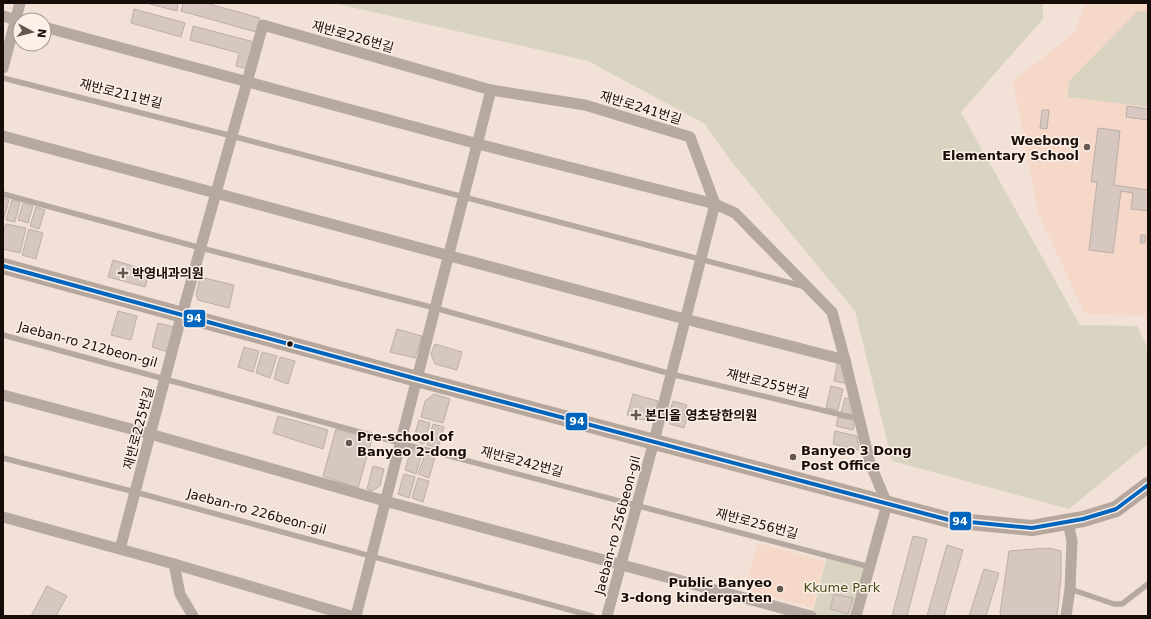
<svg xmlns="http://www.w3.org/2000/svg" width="1151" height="619" font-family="'DejaVu Sans','Noto Sans KR',sans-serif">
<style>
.built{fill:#f5d8c8}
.green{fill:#d9d4c2}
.building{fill:#d6c8c1;stroke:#bcaea8}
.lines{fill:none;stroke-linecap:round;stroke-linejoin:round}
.lane{stroke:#b5a9a1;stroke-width:5.5}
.street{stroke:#b5a9a1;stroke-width:11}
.secondary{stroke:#b6a79d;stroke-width:16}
.bus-1-casing{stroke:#fcefe8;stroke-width:7}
.bus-1{stroke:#0065bd;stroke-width:4}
.poi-dot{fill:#645750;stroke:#fcefe8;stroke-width:1.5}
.bus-dot{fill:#170d08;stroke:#fcefe8;stroke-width:1.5}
.labels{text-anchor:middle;stroke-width:3;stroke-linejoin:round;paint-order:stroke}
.street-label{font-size:13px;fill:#170d08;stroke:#fcefe8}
.poi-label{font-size:13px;font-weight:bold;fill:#170d08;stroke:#fcefe8;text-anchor:start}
.park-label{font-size:13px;fill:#464d17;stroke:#fcefe8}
.line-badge{stroke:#fcefe8;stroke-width:1.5}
.badge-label{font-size:11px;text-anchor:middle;font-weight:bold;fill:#fff}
</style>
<rect width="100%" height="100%" fill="#f2e1d7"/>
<g class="built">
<polygon points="1085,3 1148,3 1148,323 1144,316 1085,314 1038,213 1013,81 1074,33"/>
<polygon points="757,543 825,561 813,608 745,590"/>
</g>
<g class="green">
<polygon points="333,3 1043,3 1043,19 961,112 1080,325 1137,326 1148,349 1148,444 1069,509 892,461 855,311 731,161 705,124 588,61"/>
<polygon points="1138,11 1148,12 1148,107 1068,97 1069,81"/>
<polygon points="827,556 870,567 856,616 812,616"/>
</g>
<g class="building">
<polygon points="146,3 178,3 177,11"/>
<polygon points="183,3 206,3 260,18 256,32 181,11"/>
<polygon points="134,9 185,23 181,37 131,23"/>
<polygon points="193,26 254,42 247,69 236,66 239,53 190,40"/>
<polygon points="1127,106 1148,109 1148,120 1126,117"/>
<polygon points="1042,110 1049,110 1047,129 1040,128"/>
<polygon points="1098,128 1120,131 1114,185 1148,190 1148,211 1131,209 1133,193 1121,191 1113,253 1089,250 1097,182 1091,182"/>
<polygon points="3,198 9,200 3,221"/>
<polygon points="12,200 20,202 15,222 6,220"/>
<polygon points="23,203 33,206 28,223 18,220"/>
<polygon points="36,207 45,210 39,229 30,226"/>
<polygon points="6,224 26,228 20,253 3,249 3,233"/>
<polygon points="29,229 43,233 36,259 22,255"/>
<polygon points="1141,235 1146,235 1145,243 1140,243"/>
<polygon points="113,260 150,271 145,287 108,277"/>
<polygon points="200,277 234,285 229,308 198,300 196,295"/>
<polygon points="118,311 137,316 131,340 111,335"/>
<polygon points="158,323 174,327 168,352 152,347"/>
<polygon points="397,329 422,336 415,358 390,352"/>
<polygon points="435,344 462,352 457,370 435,364 431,354"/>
<polygon points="244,347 259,351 253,372 238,367"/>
<polygon points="262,352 277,356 270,378 256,373"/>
<polygon points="280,357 295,361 288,384 274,379"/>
<polygon points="838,360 845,362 849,384 834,381"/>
<polygon points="831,386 843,389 838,410 826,408"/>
<polygon points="434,394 450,399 443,423 421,417 425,401"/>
<polygon points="633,394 658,401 654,416 643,420 627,415"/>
<polygon points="845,398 853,399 854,415 841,413"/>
<polygon points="673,401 687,405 684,416 687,418 684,428 670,424 668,419"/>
<polygon points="278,416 328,430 323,449 273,433"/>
<polygon points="838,417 855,420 853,430 836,426"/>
<polygon points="419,420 430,423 424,444 413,441"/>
<polygon points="433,424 444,427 438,448 427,445"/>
<polygon points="336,429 372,439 358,488 323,476"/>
<polygon points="835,431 857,436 859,450 833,444"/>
<polygon points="411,449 422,453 416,474 405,470"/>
<polygon points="425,454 435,457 429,478 418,474"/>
<polygon points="373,466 384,469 380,486 372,491 367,489"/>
<polygon points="404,474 415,477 409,498 398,494"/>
<polygon points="418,478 429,481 423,502 412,498"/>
<polygon points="913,536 927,539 907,616 892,616"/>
<polygon points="947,545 963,550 944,616 927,616"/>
<polygon points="1049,548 1061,551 1061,577 1057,616 1001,616 1000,613 1009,551"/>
<polygon points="984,569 999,573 986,616 969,616"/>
<polygon points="47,586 67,596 56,616 31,616"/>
<polygon points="834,594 853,598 848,614 830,609"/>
</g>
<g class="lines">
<g class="lane">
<polyline points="3,78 232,136 806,287"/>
<polyline points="3,194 201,248 435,308 671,374 859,419"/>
<polyline points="3,335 400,443 870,567"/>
<polyline points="3,458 135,492 592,616"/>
<polyline points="1070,589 1114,604 1122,604 1148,584"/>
</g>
<g class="street">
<polyline points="3,16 20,21"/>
<polyline points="44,27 478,144 715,204 735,213 832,312 845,360 870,463 887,504 856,616"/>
<polyline points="3,68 20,3"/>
<polyline points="3,136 685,319 845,360"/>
<polyline points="3,395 150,434 385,501 811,616"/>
<polyline points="3,517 174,564 351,616"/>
<polyline points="120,549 179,325 263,25 491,90 585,105 690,137 715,204"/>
<polyline points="174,564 180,594 193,616"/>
<polyline points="356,616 491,90"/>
<polyline points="607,616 654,441 715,204"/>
<polyline points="1066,616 1070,589 1072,541 1068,522"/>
</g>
<polyline class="secondary" points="3,266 417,379 949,520 1032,528 1083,519 1116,509 1148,485"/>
<defs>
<polyline id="bus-1" points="3,266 417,379 949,520 1032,528 1083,519 1116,509 1148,485"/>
</defs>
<use href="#bus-1" class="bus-1-casing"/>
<use href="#bus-1" class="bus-1"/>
</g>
<g class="poi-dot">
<circle cx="1087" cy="147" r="4"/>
<path d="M121 267h4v4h4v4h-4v4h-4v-4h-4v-4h4z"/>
<path d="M634 409h4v4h4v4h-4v4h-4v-4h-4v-4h4z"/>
<circle cx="349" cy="443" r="4"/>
<circle cx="793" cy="457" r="4"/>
<circle cx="780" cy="589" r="4"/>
</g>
<circle class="bus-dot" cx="290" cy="344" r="3.5"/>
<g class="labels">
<g class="street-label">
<text transform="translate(353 36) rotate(16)" y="5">재반로226번길</text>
<text transform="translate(121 93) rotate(14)" y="5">재반로211번길</text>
<text transform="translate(641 107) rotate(17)" y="5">재반로241번길</text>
<text transform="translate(88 344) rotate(15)" y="5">Jaeban-ro 212beon-gil</text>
<text transform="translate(768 383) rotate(14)" y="5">재반로255번길</text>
<text transform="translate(138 428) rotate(-75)" y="5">재반로225번길</text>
<text transform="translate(522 461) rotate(15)" y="5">재반로242번길</text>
<text transform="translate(257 511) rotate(15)" y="5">Jaeban-ro 226beon-gil</text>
<text transform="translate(757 523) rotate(15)" y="5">재반로256번길</text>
<text transform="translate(617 525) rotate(-75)" y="5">Jaeban-ro 256beon-gil</text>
</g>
<g class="poi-label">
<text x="1079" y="145" text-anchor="end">Weebong<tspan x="1079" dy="15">Elementary School</tspan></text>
<text x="132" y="278">박영내과의원</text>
<text x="645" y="420">본디올 영초당한의원</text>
<text x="357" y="441">Pre-school of<tspan x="357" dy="15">Banyeo 2-dong</tspan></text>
<text x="801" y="455">Banyeo 3 Dong<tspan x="801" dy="15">Post Office</tspan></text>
<text x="772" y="587" text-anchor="end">Public Banyeo<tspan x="772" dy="15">3-dong kindergarten</tspan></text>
</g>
<g class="park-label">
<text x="842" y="592">Kkume Park</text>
</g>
</g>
<g class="line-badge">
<rect x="183" y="309" width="23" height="19" rx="4" fill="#0065bd"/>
<rect x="565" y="412" width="23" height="19" rx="4" fill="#0065bd"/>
<rect x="949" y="511" width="23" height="20" rx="4" fill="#0065bd"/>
</g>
<g class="badge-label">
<text x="194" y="322">94</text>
<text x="577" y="425">94</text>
<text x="960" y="525">94</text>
</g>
<rect width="1151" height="619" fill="none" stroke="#170d08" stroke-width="8"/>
<g transform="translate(32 32) rotate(97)"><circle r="19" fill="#fcefe8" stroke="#a0958e"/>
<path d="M0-3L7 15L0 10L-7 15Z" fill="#645750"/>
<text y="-6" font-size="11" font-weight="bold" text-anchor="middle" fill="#170d08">N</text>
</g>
</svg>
